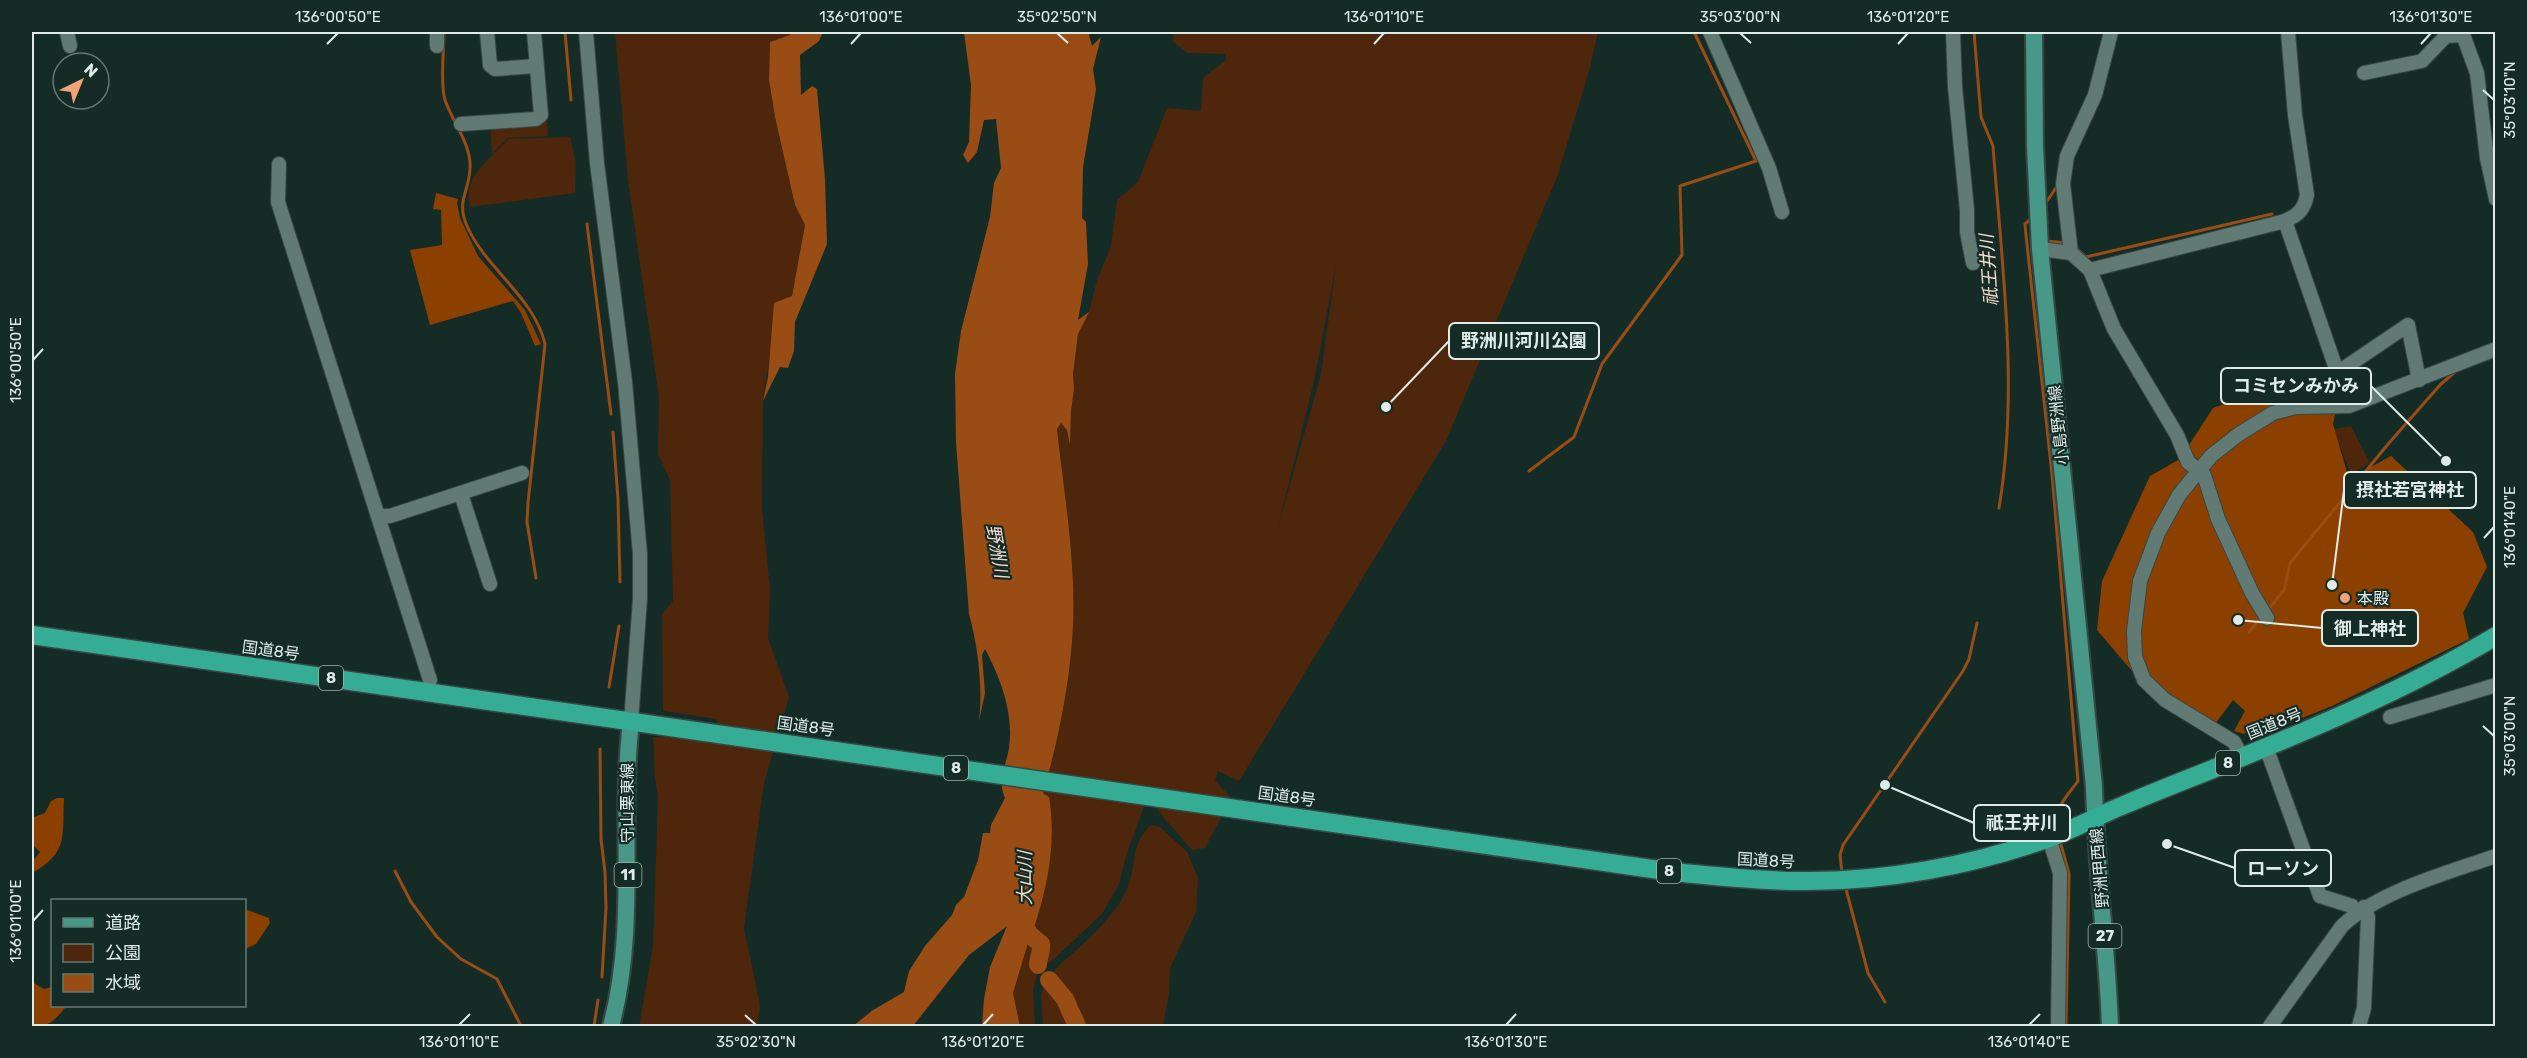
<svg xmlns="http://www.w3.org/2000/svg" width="2527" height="1058" font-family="Rubik,'Noto Sans JP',sans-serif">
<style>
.green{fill:#4d260b;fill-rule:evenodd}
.forest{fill:#8b4000}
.water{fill:#994c14}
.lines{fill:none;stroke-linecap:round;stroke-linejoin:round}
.stream{stroke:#994c14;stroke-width:3}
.river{stroke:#994c14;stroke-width:18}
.minor-casing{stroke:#364843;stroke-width:16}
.major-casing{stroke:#364843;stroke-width:20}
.highway-casing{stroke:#364843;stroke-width:21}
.minor{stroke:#617a73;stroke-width:14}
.major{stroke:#479887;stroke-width:16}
.highway{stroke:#35ac94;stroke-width:18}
.ticks{fill:none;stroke:#deebe7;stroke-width:2}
.poi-dot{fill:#efa376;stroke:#152c26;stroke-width:2}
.labels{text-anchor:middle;stroke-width:4.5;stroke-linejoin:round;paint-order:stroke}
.shield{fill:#152c26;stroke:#a2b2ad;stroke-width:1.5}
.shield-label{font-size:15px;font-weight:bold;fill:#deebe7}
.street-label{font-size:16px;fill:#deebe7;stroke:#152c26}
.poi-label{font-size:16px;fill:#deebe7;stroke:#152c26;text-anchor:start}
.water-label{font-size:18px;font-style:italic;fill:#f4ddd0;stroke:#152c26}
.leader{fill:none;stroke:#deebe7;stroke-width:2}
.callout-dot{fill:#deebe7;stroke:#152c26;stroke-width:2}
.callout{fill:#152c26;stroke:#deebe7;stroke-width:2}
.callout-label{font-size:18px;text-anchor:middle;font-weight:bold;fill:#deebe7}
.neatline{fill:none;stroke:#deebe7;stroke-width:2}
.ticks-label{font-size:15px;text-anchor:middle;fill:#deebe7}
</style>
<rect width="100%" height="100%" fill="#152c26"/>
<g class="green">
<polygon points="615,32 791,32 790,35 770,42 769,80 775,117 795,205 805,225 792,296 771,348 763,398 762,508 770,590 768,638 789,697 764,783 744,928 760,1005 757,1026 639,1026 653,946 658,796 655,778 653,737 679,737 716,743 717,719 663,711 662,614 673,601 670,480 658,454 659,397 628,180"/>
<path d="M1174 32H1598L1589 71 1557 177 1446 441 1239 781 1218 771 1215 780 1231 798 1205 848 1192 850 1158 811 1152 784 1126 856 1119 884 1102 914 1054 959 1038 971 1033 990 1035 1026H1020L1013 993 1029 940C1044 948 1035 955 1036 967L1045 958 1032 935C1046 890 1057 843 1049 797L1043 793C1058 744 1071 677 1073 626 1076 562 1064 492 1057 428L1061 423 1067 430 1070 442 1071 411 1074 389 1073 374 1078 334 1089 312 1097 280 1111 246 1117 200 1138 182 1167 108 1201 111 1203 78 1225 61 1226 54 1188 53 1173 42ZM1336 265 1321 374 1278 527 1315 377Z"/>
<polygon points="547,121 548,136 508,138 492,154 490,124"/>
<path d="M570 137 576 163 575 193 470 207C462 177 489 160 509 139Z"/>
<polygon points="2351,426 2370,463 2351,474 2333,429"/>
<path d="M1151 825 1160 827 1187 852 1198 878 1196 912 1170 968 1169 993 1163 1026H1043L1041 995 1045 983 1050 996 1057 998 1065 988 1053 974 1055 969C1080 946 1113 921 1127 889 1137 867 1130 843 1151 825Z"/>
</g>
<g class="forest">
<polygon points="436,193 458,199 457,203 460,218 478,256 525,310 541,344 535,346 521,313 513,301 430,325 410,250 442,245 441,210 433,209"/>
<polygon points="2310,373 2329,374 2339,397 2333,424 2349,479 2391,456 2473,532 2487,567 2463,613 2469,639 2332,706 2285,725 2279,717 2244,734 2234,731 2245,711 2233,700 2215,724 2138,678 2097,630 2102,581 2150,476 2180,459 2213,408"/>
<path d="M57 798H64C62 835 69 853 32 873V862L40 852 32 844V818L45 813 51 801Z"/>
<polygon points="245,909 269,918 270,923 256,944 245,949"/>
<path d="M32 982 44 989 52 987V1006H64L65 1008C54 1021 49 1027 32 1026Z"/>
</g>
<g class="water">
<polygon points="791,32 823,32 819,41 800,55 801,95 812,86 817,89 825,179 827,244 795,322 794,351 788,368 780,367 763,401 768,377 774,303 792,296 805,225 795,205 775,117 769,80 770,42 790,35"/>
<path d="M964 32H1091L1089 35 1092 46 1101 37 1093 69 1096 89 1083 167 1082 218 1086 222 1088 264 1078 320 1089 312 1078 334 1073 374 1074 389 1071 411 1070 445 1067 430 1061 423 1057 429C1064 492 1076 562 1073 626 1071 677 1058 743 1043 793L1049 797C1057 843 1047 890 1032 934L1045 958 1041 961 1039 960C1039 951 1038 944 1029 940L1013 993 1020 1026H982L984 999 990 967 1007 926 969 955 913 1026H853L873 1010 904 992 909 971 925 946 952 915 956 905 964 897 978 860 983 833H990L991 825 1005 798C997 781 1006 766 1009 748 1014 714 1001 679 985 649L982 655 985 693 979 721C983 687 978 647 969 614L956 442 955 374 961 331 990 217 994 183 1001 168 996 119 984 120 977 152 968 163 963 155 969 142 971 85Z"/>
</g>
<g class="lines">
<g class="stream">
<path d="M444 32C444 48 440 86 445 100 452 121 472 145 470 169 469 192 456 201 467 226 486 269 534 297 545 344L528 503 527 522 536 578"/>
<polyline points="565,32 571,100"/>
<path d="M1974 32 1981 117 1993 146C2002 267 2019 388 1999 508"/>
<polyline points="2045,204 2058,185"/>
<path d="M2032 218 2025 224 2026 235 2052 474 2078 781C2068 795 2052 810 2057 828"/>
<polyline points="587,224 611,414"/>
<polyline points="2046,241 2067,243"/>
<polyline points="2075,247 2086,257 2272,214"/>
<polyline points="613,432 618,499 620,582"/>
<polyline points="1529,471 1574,437 1602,364 1682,255 1680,186 1756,161 1694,32"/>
<polyline points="2267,611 2284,590 2290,563 2389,443 2440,385 2456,371"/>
<polyline points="2249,632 2262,616"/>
<polyline points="609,687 619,626"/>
<polyline points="600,749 601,839 605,872 606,908 602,977"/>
<polyline points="2060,841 2069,874 2066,1026"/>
<polyline points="395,871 411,902 437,937 461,959 497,979 521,1026"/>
<polyline points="1842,873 1840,855 1843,845 1963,671 1969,659 1977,623"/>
<polyline points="1845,885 1868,973 1885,1002"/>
<polyline points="594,1026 598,1000"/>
</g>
<g class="river">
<path d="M1022 922 1030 935 1041 944C1042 953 1038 957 1038 965"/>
<polyline points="1049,980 1065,999 1077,1026"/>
</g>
<defs>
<g id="minor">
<polyline points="67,32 70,46"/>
<polyline points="437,32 437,46"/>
<polyline points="487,32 490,65 495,69 536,66"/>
<polyline points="586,32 597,163 625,382 640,554 640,599 631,722"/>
<polyline points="1710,32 1769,168 1782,212"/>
<polyline points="1953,32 1955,87 1967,210 1967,232 1973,263"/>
<polyline points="2462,32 2477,73 2487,158 2496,199"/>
<polyline points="2364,73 2422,61 2446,36 2463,35"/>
<polyline points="461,124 536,119 541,115 534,32"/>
<polyline points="279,164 278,202 430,680"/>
<polyline points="2285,221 2349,406"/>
<polyline points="2040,249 2071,253 2090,270 2114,329 2177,435 2188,462 2204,475 2218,519 2252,593 2267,618"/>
<polyline points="2071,253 2063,184 2067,156 2095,95 2111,32"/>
<path d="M2090 270 2285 221C2298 215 2304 210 2307 195L2295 115 2288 32"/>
<polyline points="2337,373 2408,325 2419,380"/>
<polyline points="461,494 490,584"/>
<polyline points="379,516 390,516 522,473"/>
<polyline points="2390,717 2496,685"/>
<polyline points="2266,747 2320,896 2352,906 2357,912"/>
<polyline points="2242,757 2234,742 2165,700 2144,680 2135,657 2134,631 2140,581 2158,533 2179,495 2211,456 2239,434 2273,413 2296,407 2349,406 2496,349"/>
<polyline points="2049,838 2060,873 2058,1026"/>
<path d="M2270 1026 2342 926C2378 892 2448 872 2496 856"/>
<polyline points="2359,1026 2364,1008 2368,917 2364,907"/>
</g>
<g id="major">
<path d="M2034 32 2035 147 2040 249 2094 786C2096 866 2107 946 2110 1026"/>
<path d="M611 1026C638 926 619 823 631 722"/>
</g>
<path id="highway" d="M32 635 1673 872C1715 876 1757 881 1800 881 1883 882 1971 866 2049 838 2075 829 2099 815 2124 805 2152 793 2180 782 2208 771 2307 731 2404 691 2496 636"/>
</defs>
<use href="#minor" class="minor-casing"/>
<use href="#major" class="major-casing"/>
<use href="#highway" class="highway-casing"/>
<use href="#minor" class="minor"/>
<use href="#major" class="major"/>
<use href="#highway" class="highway"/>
</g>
<path class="ticks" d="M1057 33 1068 43M1740 33 1751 43M327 44 338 33M851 44 861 33M1374 44 1384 33M1898 44 1908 33M2421 44 2431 33M2483 90 2494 100M33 360 43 349M2484 538 2494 527M2483 726 2494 736M33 921 43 910M745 1015 756 1025M459 1025 470 1014M983 1025 993 1014M1506 1025 1516 1014M2029 1025 2040 1014"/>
<circle class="poi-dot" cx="2345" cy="598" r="6"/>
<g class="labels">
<g class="shield">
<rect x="319" y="666" width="24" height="24" rx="4.5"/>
<rect x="2216" y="751" width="24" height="24" rx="4.5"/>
<rect x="944" y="756" width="24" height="24" rx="4.5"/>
<rect x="1657" y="859" width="24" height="24" rx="4.5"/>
<rect x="614.5" y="863" width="27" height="24" rx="4.5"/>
<rect x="2088.5" y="924" width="33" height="24" rx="4.5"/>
</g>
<g class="shield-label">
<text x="331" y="683">8</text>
<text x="2228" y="768">8</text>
<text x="956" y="773">8</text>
<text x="1669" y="876">8</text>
<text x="628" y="880">11</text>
<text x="2105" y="941">27</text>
</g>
<g class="street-label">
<text transform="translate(2058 425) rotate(-96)" y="6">小島野洲線</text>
<text transform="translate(271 650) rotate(8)" y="6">国道8号</text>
<text transform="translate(2274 723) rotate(-22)" y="6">国道8号</text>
<text transform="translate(806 726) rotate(8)" y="6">国道8号</text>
<text transform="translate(1287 796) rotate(8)" y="6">国道8号</text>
<text transform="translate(627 803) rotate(-90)" y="6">守山栗東線</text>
<text transform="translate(1766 860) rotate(3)" y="6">国道8号</text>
<text transform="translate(2099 868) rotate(-95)" y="6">野洲甲西線</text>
</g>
<g class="poi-label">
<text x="2357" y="604">本殿</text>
</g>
<g class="water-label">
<text transform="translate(1989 270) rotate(-94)" y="6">祇王井川</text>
<text transform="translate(997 551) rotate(80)" y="6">野洲川</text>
<text transform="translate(1025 878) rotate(-90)" y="6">大山川</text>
</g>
</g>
<path class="leader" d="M1386 407L1449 341M2446 461L2371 386M2332 585L2344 490M2238 620L2322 628M1885 785L1974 823M2167 844L2235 868"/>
<g class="callout-dot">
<circle cx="1386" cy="407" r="6"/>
<circle cx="2446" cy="461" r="6"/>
<circle cx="2332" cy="585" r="6"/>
<circle cx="2238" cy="620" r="6"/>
<circle cx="1885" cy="785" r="6"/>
<circle cx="2167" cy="844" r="6"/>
</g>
<g class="callout">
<rect x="1449" y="323" width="150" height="36" rx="6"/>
<rect x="2221" y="368" width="150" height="36" rx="6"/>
<rect x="2344" y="472" width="132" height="36" rx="6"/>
<rect x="2322" y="610" width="96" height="36" rx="6"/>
<rect x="1974" y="805" width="96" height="36" rx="6"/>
<rect x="2235" y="850" width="96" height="36" rx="6"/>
</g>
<g class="callout-label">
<text x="1524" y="347">野洲川河川公園</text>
<text x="2296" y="392">コミセンみかみ</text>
<text x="2410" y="496">摂社若宮神社</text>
<text x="2370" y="635">御上神社</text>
<text x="2022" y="829">祇王井川</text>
<text x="2283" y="875">ローソン</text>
</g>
<rect width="2527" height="1058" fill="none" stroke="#152c26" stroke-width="66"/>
<rect x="51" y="899" width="195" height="108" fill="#152c26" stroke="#657873" stroke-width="1.5"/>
<rect x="63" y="918" width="30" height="9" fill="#479887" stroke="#657873" stroke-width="1.5"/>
<text x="105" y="929" font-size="18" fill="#deebe7">道路</text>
<rect x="63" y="944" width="30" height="18" fill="#4d260b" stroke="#657873" stroke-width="1.5"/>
<text x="105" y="959" font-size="18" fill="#deebe7">公園</text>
<rect x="63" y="974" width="30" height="18" fill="#994c14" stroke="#657873" stroke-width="1.5"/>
<text x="105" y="989" font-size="18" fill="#deebe7">水域</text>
<g transform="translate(81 81) rotate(43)"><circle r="28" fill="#152c26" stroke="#657873" stroke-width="1.5"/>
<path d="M0-4.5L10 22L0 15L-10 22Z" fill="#efa376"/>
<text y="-9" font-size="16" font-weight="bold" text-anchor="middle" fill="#deebe7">N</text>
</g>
<rect x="33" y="33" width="2461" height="992" class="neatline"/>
<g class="ticks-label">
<text x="338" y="22">136°00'50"E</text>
<text x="861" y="22">136°01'00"E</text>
<text x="1057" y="22">35°02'50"N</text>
<text x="1384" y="22">136°01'10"E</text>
<text x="1740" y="22">35°03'00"N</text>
<text x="1908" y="22">136°01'20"E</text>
<text x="2431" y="22">136°01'30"E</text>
<text transform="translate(2510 100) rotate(-90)" y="5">35°03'10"N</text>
<text transform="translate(16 360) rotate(-90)" y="5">136°00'50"E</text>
<text transform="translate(2510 527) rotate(-90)" y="5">136°01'40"E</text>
<text transform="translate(2510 736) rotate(-90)" y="5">35°03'00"N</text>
<text transform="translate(16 921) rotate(-90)" y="5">136°01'00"E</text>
<text x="459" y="1047">136°01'10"E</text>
<text x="756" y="1047">35°02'30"N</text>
<text x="983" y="1047">136°01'20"E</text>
<text x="1506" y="1047">136°01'30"E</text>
<text x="2029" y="1047">136°01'40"E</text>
</g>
</svg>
